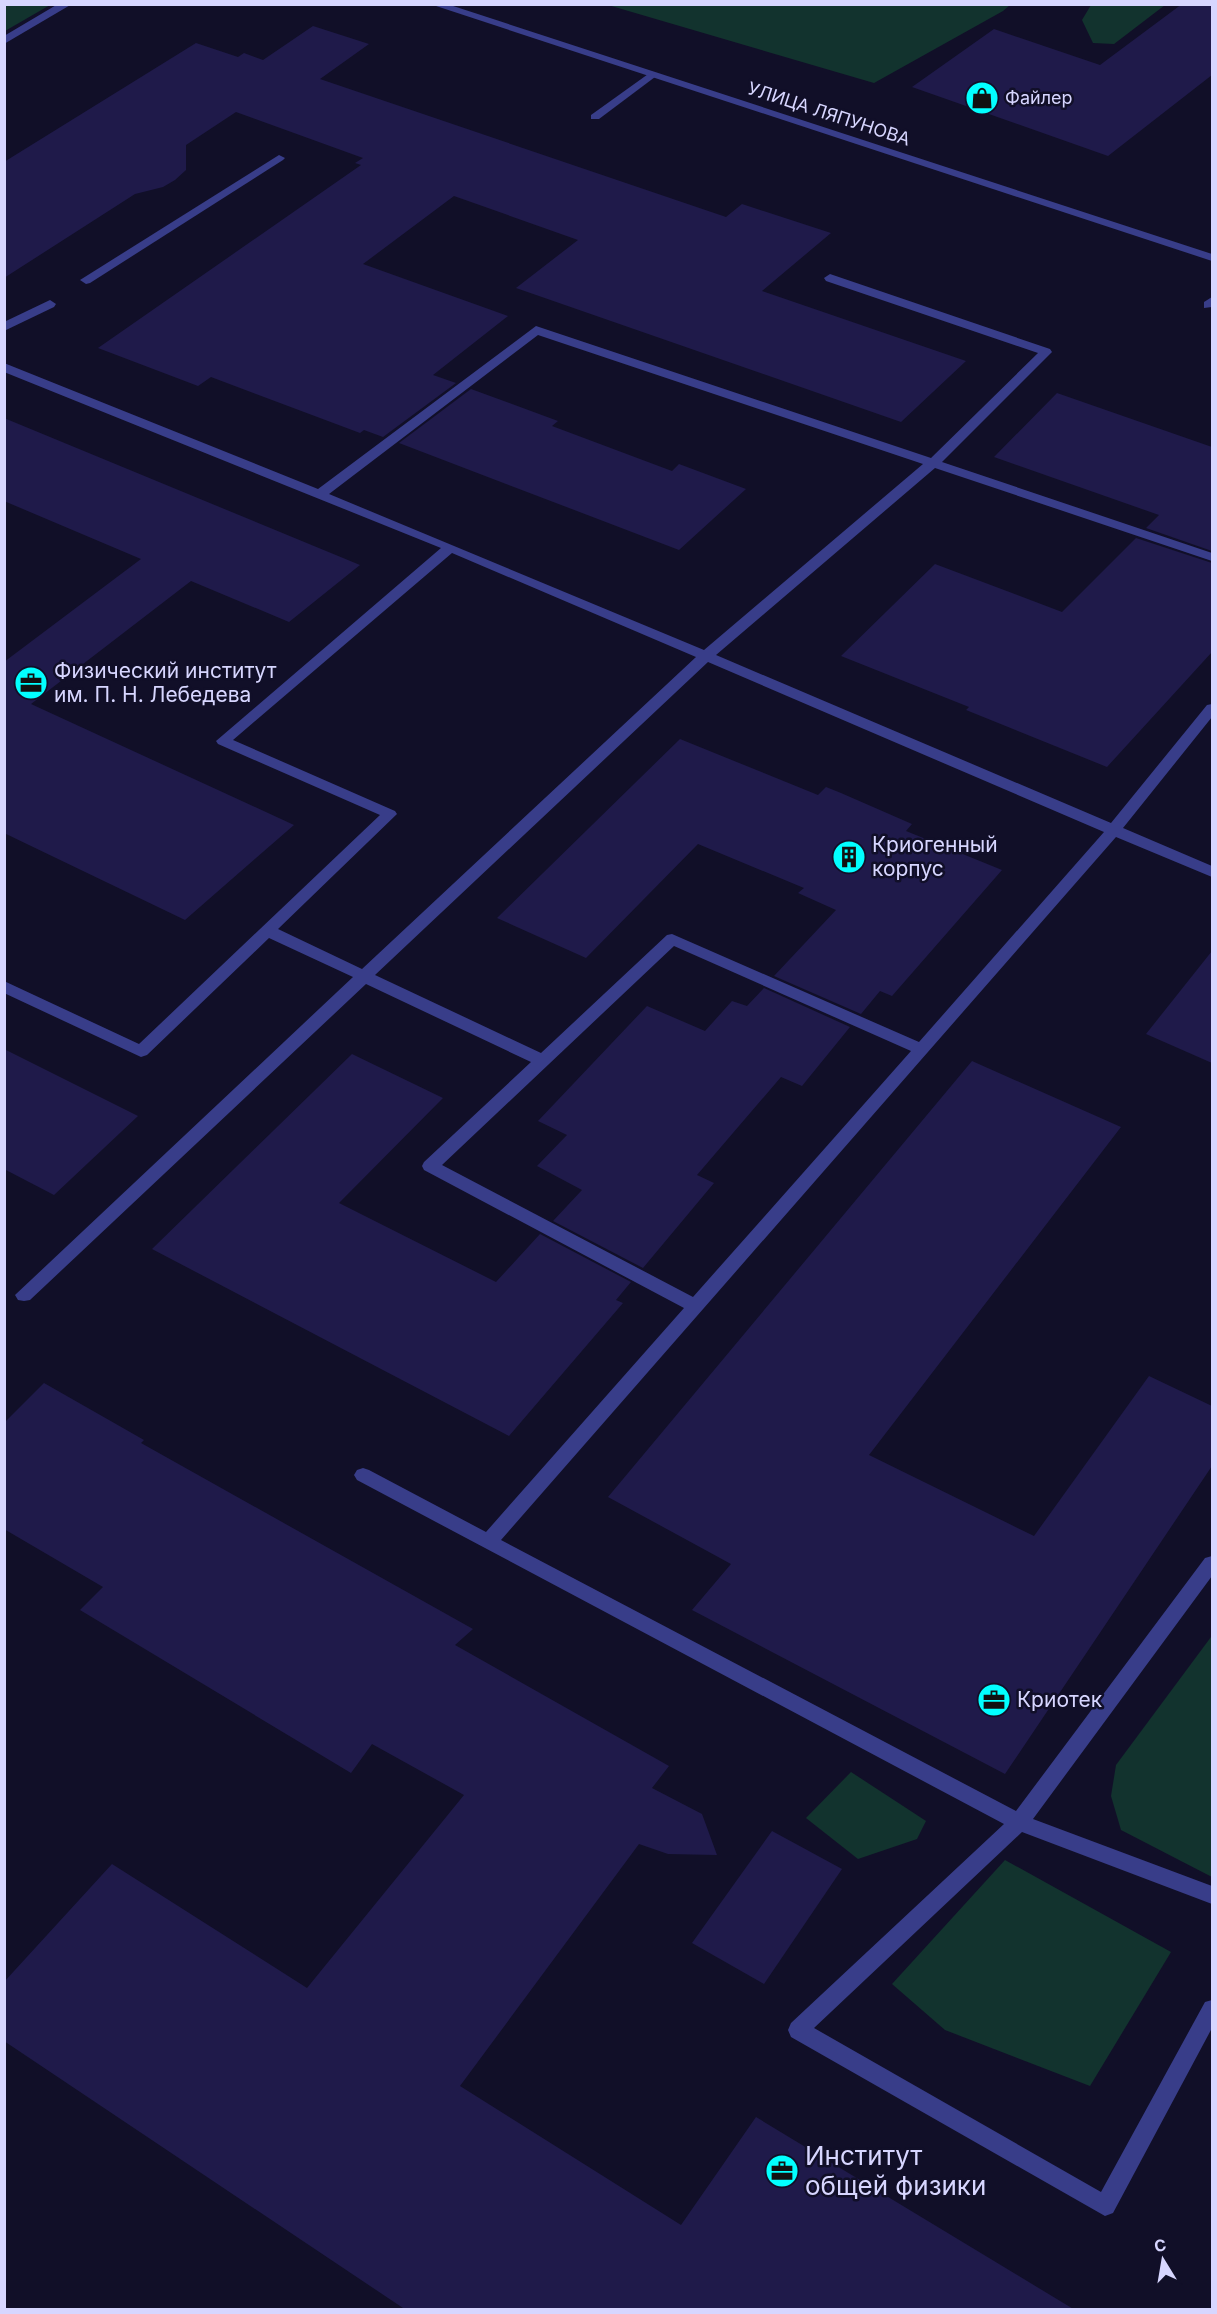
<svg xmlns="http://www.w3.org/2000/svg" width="1217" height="2314" font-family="Inter,sans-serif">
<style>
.green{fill:#12332e}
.building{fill:#1f1a4a}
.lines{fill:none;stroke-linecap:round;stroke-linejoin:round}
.service{fill:#383d89;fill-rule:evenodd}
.minor{fill:#383d89;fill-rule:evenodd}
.tertiary{fill:#383d89;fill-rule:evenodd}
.labels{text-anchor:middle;stroke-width:5;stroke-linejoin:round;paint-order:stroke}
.far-poi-label{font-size:18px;fill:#d7d6ff;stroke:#110f28;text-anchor:start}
.far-street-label{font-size:18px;fill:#d7d6ff;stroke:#110f28}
.poi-label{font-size:21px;fill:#d7d6ff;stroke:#110f28;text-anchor:start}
.near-poi-label{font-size:26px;fill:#d7d6ff;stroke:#110f28;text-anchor:start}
</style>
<rect width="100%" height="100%" fill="#110f28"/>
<g class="green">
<polygon points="5,4 50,4 50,5 5,31"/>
<polygon points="608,5 1010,5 1003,11 874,83"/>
<polygon points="1091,5 1091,4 1165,5 1114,44 1093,43 1082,20"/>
<polygon points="1211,1637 1212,1637 1212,1877 1121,1830 1111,1796 1116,1765"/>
<polygon points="851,1772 926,1821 917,1839 858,1859 806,1818"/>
<polygon points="1005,1860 1171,1952 1090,2086 945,2030 892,1984"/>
</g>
<g class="building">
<polygon points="1182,4 1212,4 1212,75 1108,156 912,87 994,29 1100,65"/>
<polygon points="313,26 369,44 320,79 726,217 742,204 831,233 762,291 966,361 901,422 516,288 578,240 454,196 363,264 508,316 433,375 456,383 383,437 364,430 360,433 211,377 198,386 98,348 361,165 355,163 363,158 236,112 186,145 186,170 175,180 163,187 135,194 4,278 4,162 196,43 238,57 244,53 263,60"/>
<polygon points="471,389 558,421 552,426 672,471 679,464 746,489 679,550 399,443"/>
<polygon points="1057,393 1212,447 1212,551 1146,528 1159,515 994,457"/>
<polygon points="4,418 360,565 289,622 191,581 31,704 294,825 185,920 4,833 4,662 141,559 4,501"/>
<polygon points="1136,538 1212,563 1212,652 1107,767 966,710 969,707 841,656 935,564 1062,612"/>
<polygon points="680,739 818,795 826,787 841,793 912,824 906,831 1002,870 892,996 880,991 861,1014 774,976 836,910 798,893 804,888 698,844 586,958 497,918"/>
<polygon points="1212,951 1212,1063 1146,1034"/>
<polygon points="764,988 850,1027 802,1086 781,1077 697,1175 714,1183 643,1268 553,1221 582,1190 537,1166 567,1135 538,1121 647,1006 705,1031 732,1001 747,1006"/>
<polygon points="4,1049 138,1116 54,1195 4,1169"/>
<polygon points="352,1054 443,1098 339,1203 496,1282 540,1234 631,1282 616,1300 623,1303 509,1436 152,1249"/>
<polygon points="972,1061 1121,1127 869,1455 1034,1536 1149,1376 1212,1406 1212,1466 1005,1774 692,1610 731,1564 608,1497"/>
<polygon points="44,1383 144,1440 141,1443 473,1629 455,1645 669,1766 652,1788 702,1814 717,1855 668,1854 639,1844 460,2086 681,2225 756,2117 1075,2310 406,2310 4,2041 4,1982 112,1864 307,1988 464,1795 372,1744 351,1773 80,1610 103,1587 4,1529 4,1423"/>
<polygon points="772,1831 842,1869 764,1984 692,1943"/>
</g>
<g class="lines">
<g class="service">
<polygon points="651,72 655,73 655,77 599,119 591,119 591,115"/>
<polygon points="279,155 285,158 283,160 90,283 86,284 80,280"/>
<path d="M830 274 1050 349 1052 352 942 462 1212 553V561L935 468 716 655 1111 823 1207 705 1212 704V717L1123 828 1212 866V877L1116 837 501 1540 1016 1811 1205 1558 1212 1556V1576L1033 1819 1212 1886V1904L1022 1832 814 2028 1101 2192 1205 2002 1212 2000V2028L1113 2213 1105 2216 791 2037 788 2030 791 2023 1004 1824 357 1480 354 1475 357 1470 363 1468 369 1470 486 1532 684 1308 424 1170 422 1166 424 1162 531 1062 366 984 30 1300 24 1301 18 1300 15 1295 353 977 269 938 147 1055 141 1057 4 993V981L139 1044 380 815 218 744 216 741 441 548 4 372V363L318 489 536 326 931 458 1038 353 826 281 824 278ZM538 335 923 464 704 650 329 494ZM452 553 696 657 362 969 278 929 397 814 395 811 233 740ZM708 662 1104 832 919 1042 672 934 667 935 541 1053 375 975ZM674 946 911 1051 693 1297 442 1165Z"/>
<polygon points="1212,297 1212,307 1204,308 1204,302"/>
<polygon points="50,300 56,304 54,307 4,331 4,322"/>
</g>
<polygon class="minor" points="430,4 447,4 1212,254 1212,261"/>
<polygon class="tertiary" points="58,4 72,4 4,44 4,36"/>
</g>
<defs>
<symbol id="shop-disc" viewBox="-11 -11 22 22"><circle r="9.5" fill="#02ffff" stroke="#110f28"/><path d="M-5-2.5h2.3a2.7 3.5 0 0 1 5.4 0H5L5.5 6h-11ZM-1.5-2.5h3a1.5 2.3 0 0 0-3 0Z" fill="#111"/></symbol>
<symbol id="office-disc" viewBox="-11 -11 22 22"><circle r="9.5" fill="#02ffff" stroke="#110f28"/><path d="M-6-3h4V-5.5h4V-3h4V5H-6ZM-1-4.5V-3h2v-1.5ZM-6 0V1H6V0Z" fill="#111"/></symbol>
<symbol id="building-disc" viewBox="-11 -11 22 22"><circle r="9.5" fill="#02ffff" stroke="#110f28"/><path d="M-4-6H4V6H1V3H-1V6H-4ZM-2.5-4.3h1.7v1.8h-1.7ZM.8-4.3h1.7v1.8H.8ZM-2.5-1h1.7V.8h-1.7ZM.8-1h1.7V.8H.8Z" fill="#111"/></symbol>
</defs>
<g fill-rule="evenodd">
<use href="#shop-disc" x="963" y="79" width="38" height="38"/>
<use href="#office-disc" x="12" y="664" width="38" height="38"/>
<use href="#building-disc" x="830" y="838" width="38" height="38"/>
<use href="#office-disc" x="975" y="1681" width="38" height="38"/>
<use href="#office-disc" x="763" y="2152" width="38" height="38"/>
</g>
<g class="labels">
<g class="far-poi-label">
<text x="1005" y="104">Файлер</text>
</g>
<g class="far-street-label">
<text transform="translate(829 114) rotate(18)" y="6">УЛИЦА ЛЯПУНОВА</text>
</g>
<g class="poi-label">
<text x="54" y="678">Физический институт<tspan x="54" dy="24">им. П. Н. Лебедева</tspan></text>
<text x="872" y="852">Криогенный<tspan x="872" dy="24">корпус</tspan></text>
<text x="1017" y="1707">Криотек</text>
</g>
<g class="near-poi-label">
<text x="805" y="2165">Институт<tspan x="805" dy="30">общей физики</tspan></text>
</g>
</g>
<rect width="1217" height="2314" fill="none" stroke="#d7d6ff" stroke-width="12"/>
<g transform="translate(1163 2260) rotate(349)" stroke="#110f28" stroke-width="4.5" paint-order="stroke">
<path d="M0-4.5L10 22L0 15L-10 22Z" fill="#d7d6ff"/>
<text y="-9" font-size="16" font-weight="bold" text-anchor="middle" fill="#d7d6ff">С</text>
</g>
</svg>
